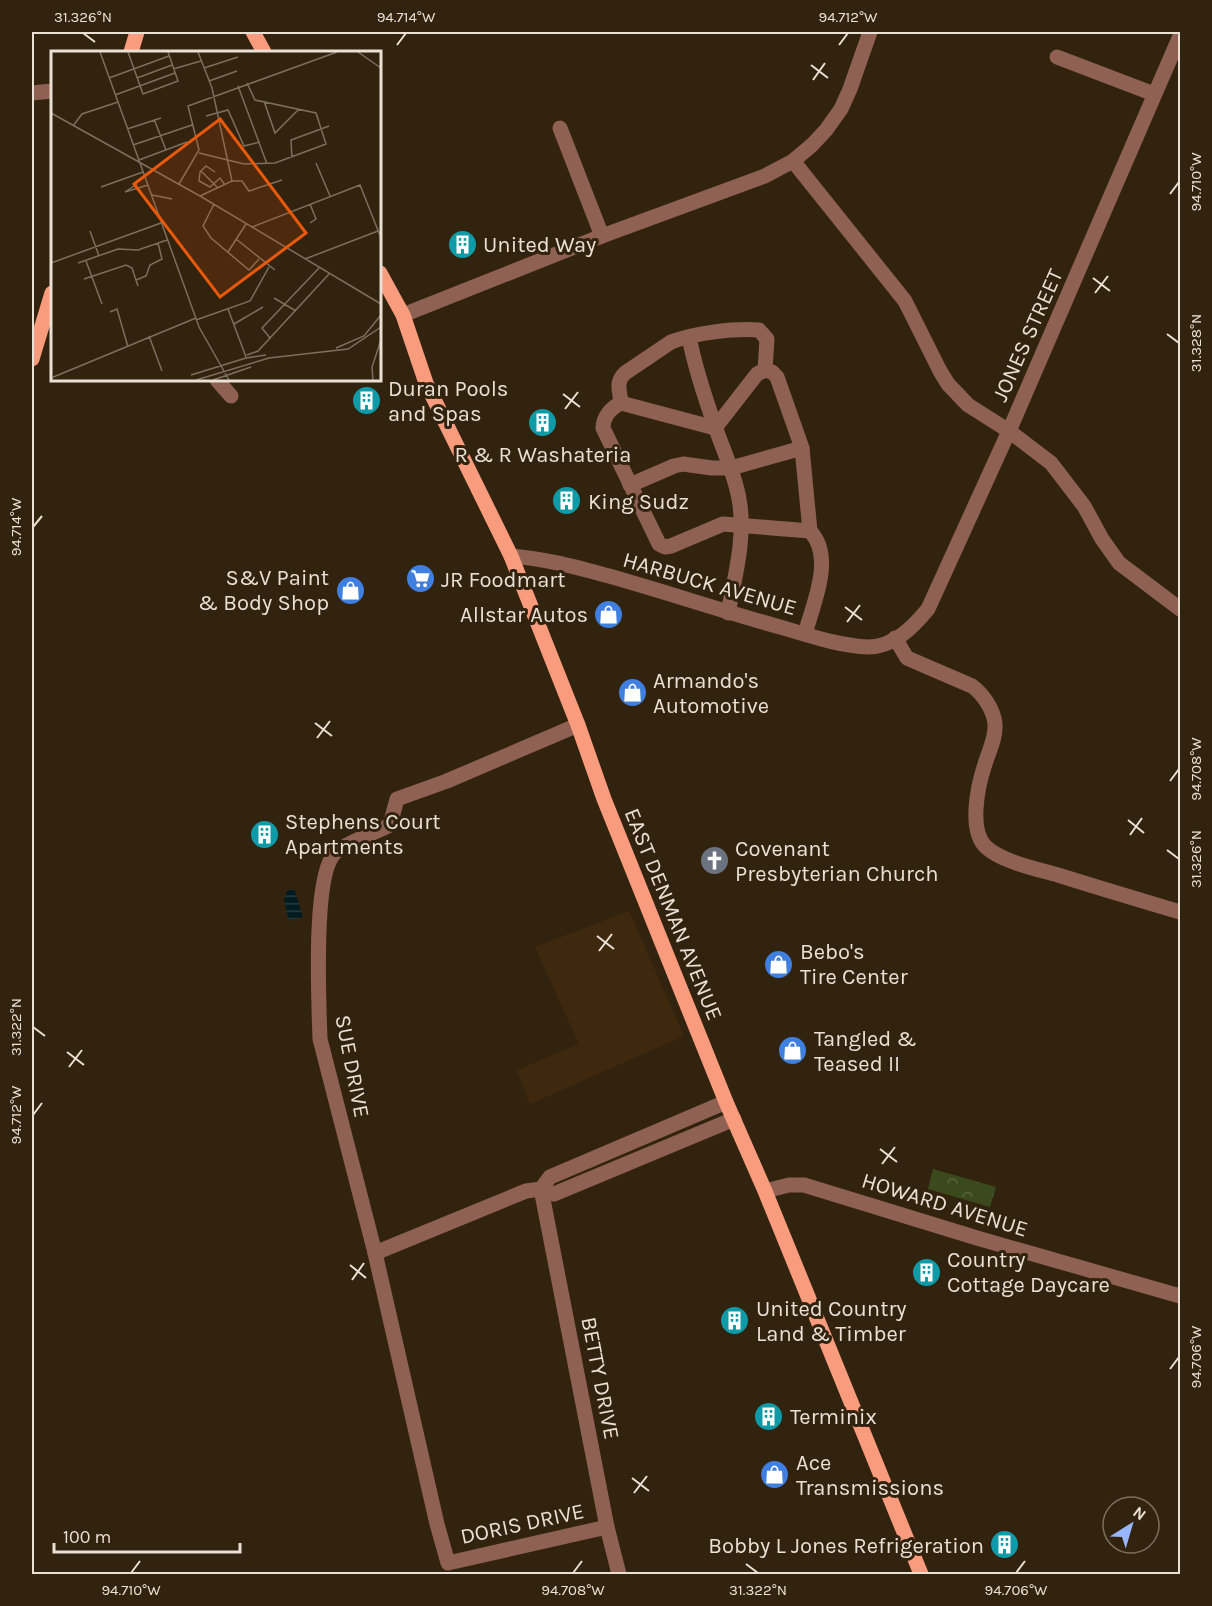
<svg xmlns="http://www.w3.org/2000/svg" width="1212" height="1606" font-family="Karla,sans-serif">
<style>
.built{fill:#3e290f}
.park{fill:url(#park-crowns)}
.water{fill:url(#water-rules)}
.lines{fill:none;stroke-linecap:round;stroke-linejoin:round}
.minor{stroke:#8f6153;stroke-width:15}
.major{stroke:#f99b7d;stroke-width:15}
.ticks{fill:none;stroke:#eae0d4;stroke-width:2}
.labels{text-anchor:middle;stroke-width:6;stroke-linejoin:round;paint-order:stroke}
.poi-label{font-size:22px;fill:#eae0d4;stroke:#32230f;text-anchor:start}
.street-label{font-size:22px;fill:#eae0d4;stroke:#32230f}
.inset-road{fill:none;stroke:#7c6f5e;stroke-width:1.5}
.view{fill:#e8590c;fill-opacity:0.15;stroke:#e8590c;stroke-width:3}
.inset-edge{fill:none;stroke:#eae0d4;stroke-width:3}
.neatline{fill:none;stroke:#eae0d4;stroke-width:2}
.ticks-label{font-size:15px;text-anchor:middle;fill:#eae0d4}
</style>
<defs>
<pattern id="park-crowns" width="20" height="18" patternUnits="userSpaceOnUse" patternTransform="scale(1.5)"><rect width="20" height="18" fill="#3b4a1c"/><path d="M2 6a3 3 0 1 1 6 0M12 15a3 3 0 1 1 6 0" fill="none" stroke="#58643c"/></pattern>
<pattern id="water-rules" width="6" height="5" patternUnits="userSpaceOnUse" patternTransform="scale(1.5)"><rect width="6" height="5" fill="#021b20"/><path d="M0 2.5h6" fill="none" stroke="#273c40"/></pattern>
</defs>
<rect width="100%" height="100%" fill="#32230f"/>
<polygon class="built" points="629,911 684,1036 530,1104 517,1070 579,1044 535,947"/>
<polygon class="park" points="933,1169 996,1187 990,1207 928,1189"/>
<polygon class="water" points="291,889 295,891 303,917 289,921 284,901 287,891"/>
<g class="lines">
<g class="minor">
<polyline points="1057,57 1154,94"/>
<polyline points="32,93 52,91"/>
<polyline points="560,128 602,236"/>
<polyline points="793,161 905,301 940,371 948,384 968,405 1009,431 1051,463 1084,506 1102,539 1119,563 1180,609"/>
<polyline points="403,315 602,236 765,176 793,161 812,145 826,130 841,109 850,89 870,32"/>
<path d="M689 337C695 368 705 398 716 429 724 452 735 475 739 499 746 536 735 576 728 613"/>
<path d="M765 370 767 339 759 330C734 328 695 333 671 342L625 373C615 383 620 390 621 403 611 408 603 417 603 428L659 544 665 547 671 546 723 524 810 531C835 557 813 604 805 634"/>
<polyline points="217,380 231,396"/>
<polyline points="621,403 715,428"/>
<polyline points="715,428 757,374 765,370 772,372 777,377 802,448"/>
<polyline points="630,485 674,466 683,464 712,468 731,468 802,448 810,531"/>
<path d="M511 556C547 559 575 567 609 576 666 592 722 611 780 627 808 635 839 646 868 647 894 647 913 627 928 609L1009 431 1180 36"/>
<path d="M895 638 907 658 972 686C983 694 994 710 995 724 996 738 989 751 985 764 978 785 968 830 986 847 1002 862 1037 869 1058 875 1099 888 1140 900 1180 912"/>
<path d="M578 725 447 781 397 799 390 825C376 832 347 843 336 852 312 872 319 1005 320 1039L375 1253 437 1524 448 1563 607 1527"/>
<polyline points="541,1189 607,1527 619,1574"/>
<polyline points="541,1189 550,1177 726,1102"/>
<polyline points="765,1191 789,1185 804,1185 977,1238 1180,1296"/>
<polyline points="375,1253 526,1191 541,1189 554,1194 734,1119"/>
</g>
<g class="major">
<polyline points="253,32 264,52"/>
<polyline points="131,52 137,32"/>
<polyline points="380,273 403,315 426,383 511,556 578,725 604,799 726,1102 765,1191 921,1574"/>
<polyline points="32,359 52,293"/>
</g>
</g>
<path class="ticks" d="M83 33 95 42M397 45 406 33M839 45 848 33M811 65 828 78M813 80 825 63M1170 194 1179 182M1093 278 1110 291M1095 293 1108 276M1167 334 1179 343M563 394 580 407M565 409 578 392M33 527 42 516M845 607 862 620M847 622 860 605M315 723 332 736M317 738 330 721M1170 781 1179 769M1128 820 1144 833M1130 835 1142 818M1167 850 1179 859M597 936 614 949M599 951 612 934M33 1027 45 1036M67 1052 84 1065M69 1067 82 1050M33 1115 42 1103M880 1149 897 1162M882 1164 895 1147M350 1265 366 1278M352 1280 364 1263M1170 1369 1179 1357M632 1478 649 1491M634 1493 647 1476M746 1564 758 1573M131 1573 140 1561M573 1573 582 1561M1016 1573 1025 1561"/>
<defs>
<symbol id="building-disc" viewBox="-11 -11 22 22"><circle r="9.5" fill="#0f9aa8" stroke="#32230f"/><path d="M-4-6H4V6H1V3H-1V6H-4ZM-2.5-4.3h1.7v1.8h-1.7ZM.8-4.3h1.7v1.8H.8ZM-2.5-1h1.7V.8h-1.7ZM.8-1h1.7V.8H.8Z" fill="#fff"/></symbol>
<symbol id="supermarket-disc" viewBox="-11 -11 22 22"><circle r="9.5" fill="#3f7fe0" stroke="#32230f"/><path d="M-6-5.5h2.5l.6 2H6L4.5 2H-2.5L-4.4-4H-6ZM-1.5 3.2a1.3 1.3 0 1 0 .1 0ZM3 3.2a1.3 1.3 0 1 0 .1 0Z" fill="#fff"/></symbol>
<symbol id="shop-disc" viewBox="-11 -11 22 22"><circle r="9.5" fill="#3f7fe0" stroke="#32230f"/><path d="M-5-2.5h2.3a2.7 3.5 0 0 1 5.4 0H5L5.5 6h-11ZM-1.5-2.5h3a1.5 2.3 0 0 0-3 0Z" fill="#fff"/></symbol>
<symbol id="church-disc" viewBox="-11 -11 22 22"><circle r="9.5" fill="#6b7280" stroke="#32230f"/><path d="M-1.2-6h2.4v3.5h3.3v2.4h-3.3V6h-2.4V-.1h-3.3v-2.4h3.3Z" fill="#fff"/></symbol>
</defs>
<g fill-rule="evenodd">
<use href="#building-disc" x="446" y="228" width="33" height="33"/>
<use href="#building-disc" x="350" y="384" width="33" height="33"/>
<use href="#building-disc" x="526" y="406" width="33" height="33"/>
<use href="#building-disc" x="550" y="484" width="33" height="33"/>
<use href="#supermarket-disc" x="404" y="562" width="33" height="33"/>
<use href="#shop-disc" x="334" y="574" width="33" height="33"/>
<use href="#shop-disc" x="592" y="598" width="33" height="33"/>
<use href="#shop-disc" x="616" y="676" width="33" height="33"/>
<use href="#building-disc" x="248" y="818" width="33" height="33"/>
<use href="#church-disc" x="698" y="844" width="33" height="33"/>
<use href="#shop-disc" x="762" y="948" width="33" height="33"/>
<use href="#shop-disc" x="776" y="1034" width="33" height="33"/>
<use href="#building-disc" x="910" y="1256" width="33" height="33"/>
<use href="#building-disc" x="718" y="1304" width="33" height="33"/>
<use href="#building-disc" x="752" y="1400" width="33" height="33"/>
<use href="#shop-disc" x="758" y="1458" width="33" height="33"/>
<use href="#building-disc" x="988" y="1528" width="33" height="33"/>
</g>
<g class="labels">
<g class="poi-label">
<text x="483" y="252">United Way</text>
<text x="388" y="396">Duran Pools<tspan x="388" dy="25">and Spas</tspan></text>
<text x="543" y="462" text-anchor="middle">R &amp; R Washateria</text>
<text x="588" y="509">King Sudz</text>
<text x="329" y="585" text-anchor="end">S&amp;V Paint<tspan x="329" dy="25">&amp; Body Shop</tspan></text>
<text x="441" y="587">JR Foodmart</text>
<text x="588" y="622" text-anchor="end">Allstar Autos</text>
<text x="653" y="688">Armando's<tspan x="653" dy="25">Automotive</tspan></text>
<text x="285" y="829">Stephens Court<tspan x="285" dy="25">Apartments</tspan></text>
<text x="735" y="856">Covenant<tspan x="735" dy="25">Presbyterian Church</tspan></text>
<text x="800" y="959">Bebo's<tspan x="800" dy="25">Tire Center</tspan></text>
<text x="814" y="1046">Tangled &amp;<tspan x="814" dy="25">Teased II</tspan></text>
<text x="947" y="1267">Country<tspan x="947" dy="25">Cottage Daycare</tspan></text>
<text x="756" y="1316">United Country<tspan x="756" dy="25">Land &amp; Timber</tspan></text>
<text x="790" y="1424">Terminix</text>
<text x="796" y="1470">Ace<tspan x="796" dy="25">Transmissions</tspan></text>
<text x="984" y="1553" text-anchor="end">Bobby L Jones Refrigeration</text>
</g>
<g class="street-label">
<text transform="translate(1027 335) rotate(-66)" y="8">JONES STREET</text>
<text transform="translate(710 583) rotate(16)" y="8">HARBUCK AVENUE</text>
<text transform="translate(674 914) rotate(68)" y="8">EAST DENMAN AVENUE</text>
<text transform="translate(353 1066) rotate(79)" y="8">SUE DRIVE</text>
<text transform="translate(945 1204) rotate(17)" y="8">HOWARD AVENUE</text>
<text transform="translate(601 1378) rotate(79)" y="8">BETTY DRIVE</text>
<text transform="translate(522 1523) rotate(-12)" y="8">DORIS DRIVE</text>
</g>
</g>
<g transform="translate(51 51)">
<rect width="330" height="330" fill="#32230f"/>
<path class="inset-road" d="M49 1 148 276 178 329M77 1 92 43 127 30 117 1M147 1 161 37 181 130M307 1 330 17M153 17 187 6M122 18 150 10M58 27 118 5M86 27 121 14M158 30 186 20M187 35 216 113M64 44 124 22M213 50 224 82 248 58M0 62 149 145 330 253M155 65 177 59 193 95 209 91M103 68 115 99M22 75 31 63 67 51M76 78 110 67M82 94 141 74M148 102 193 113 224 112 275 93 265 62 204 49 196 32M241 107 240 89 278 75M88 109 136 91M265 112 279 145M150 120 167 137M164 121 155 115 149 121 148 130 159 136 169 127 174 134M86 133 74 141 97 134M128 133 148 99 137 55 286 1M50 136 92 121M101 144 121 148M149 145 181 130H191L198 140 231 129M163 153 152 175 160 187 198 219 208 208M259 172 265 168 259 153M201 176 309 134 330 187M39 180 48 205M185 188 224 219M177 201 195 173M254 208 327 180M35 210 51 253M0 212 110 172M27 212 67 198 87 199 116 189M33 228 75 214 81 217 87 235M85 229 95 225 99 214 111 208 107 192M223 247 245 260M177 258 195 306M59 261 66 258 77 296M145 269 199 250 218 216M183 273 212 256M98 285 111 320M219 287 211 277 268 217M285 297 313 285 330 264M196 304 207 300 278 223M195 307 215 304M140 324 195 307M0 327 145 267M145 329 218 307 297 298 330 276M162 329 200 316M322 329 321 316 330 289"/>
<path class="view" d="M169 68 255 182 169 246 83 133Z"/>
<rect width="330" height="330" class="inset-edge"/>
</g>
<rect width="1212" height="1606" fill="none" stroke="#32230f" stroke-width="66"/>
<g transform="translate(1131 1525) rotate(37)"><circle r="28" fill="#32230f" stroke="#7c6f5e" stroke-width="1.5"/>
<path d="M0-4.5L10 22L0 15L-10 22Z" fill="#98b6fd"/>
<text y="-9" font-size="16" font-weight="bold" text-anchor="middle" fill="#eae0d4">N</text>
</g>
<path d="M54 1543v9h186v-9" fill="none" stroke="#eae0d4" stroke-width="3"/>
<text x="63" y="1543" font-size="18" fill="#eae0d4" stroke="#32230f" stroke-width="4.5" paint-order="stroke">100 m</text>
<rect x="33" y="33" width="1146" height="1540" class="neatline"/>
<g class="ticks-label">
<text x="83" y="22">31.326°N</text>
<text x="406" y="22">94.714°W</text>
<text x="848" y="22">94.712°W</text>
<text transform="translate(1196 182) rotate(-90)" y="5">94.710°W</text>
<text transform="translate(1196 343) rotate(-90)" y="5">31.328°N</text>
<text transform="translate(16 527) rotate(-90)" y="5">94.714°W</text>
<text transform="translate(1196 769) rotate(-90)" y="5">94.708°W</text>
<text transform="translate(1196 859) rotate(-90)" y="5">31.326°N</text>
<text transform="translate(16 1027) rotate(-90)" y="5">31.322°N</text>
<text transform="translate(16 1115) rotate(-90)" y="5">94.712°W</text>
<text transform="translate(1196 1357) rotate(-90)" y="5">94.706°W</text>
<text x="131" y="1595">94.710°W</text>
<text x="573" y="1595">94.708°W</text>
<text x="758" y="1595">31.322°N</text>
<text x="1016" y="1595">94.706°W</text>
</g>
</svg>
